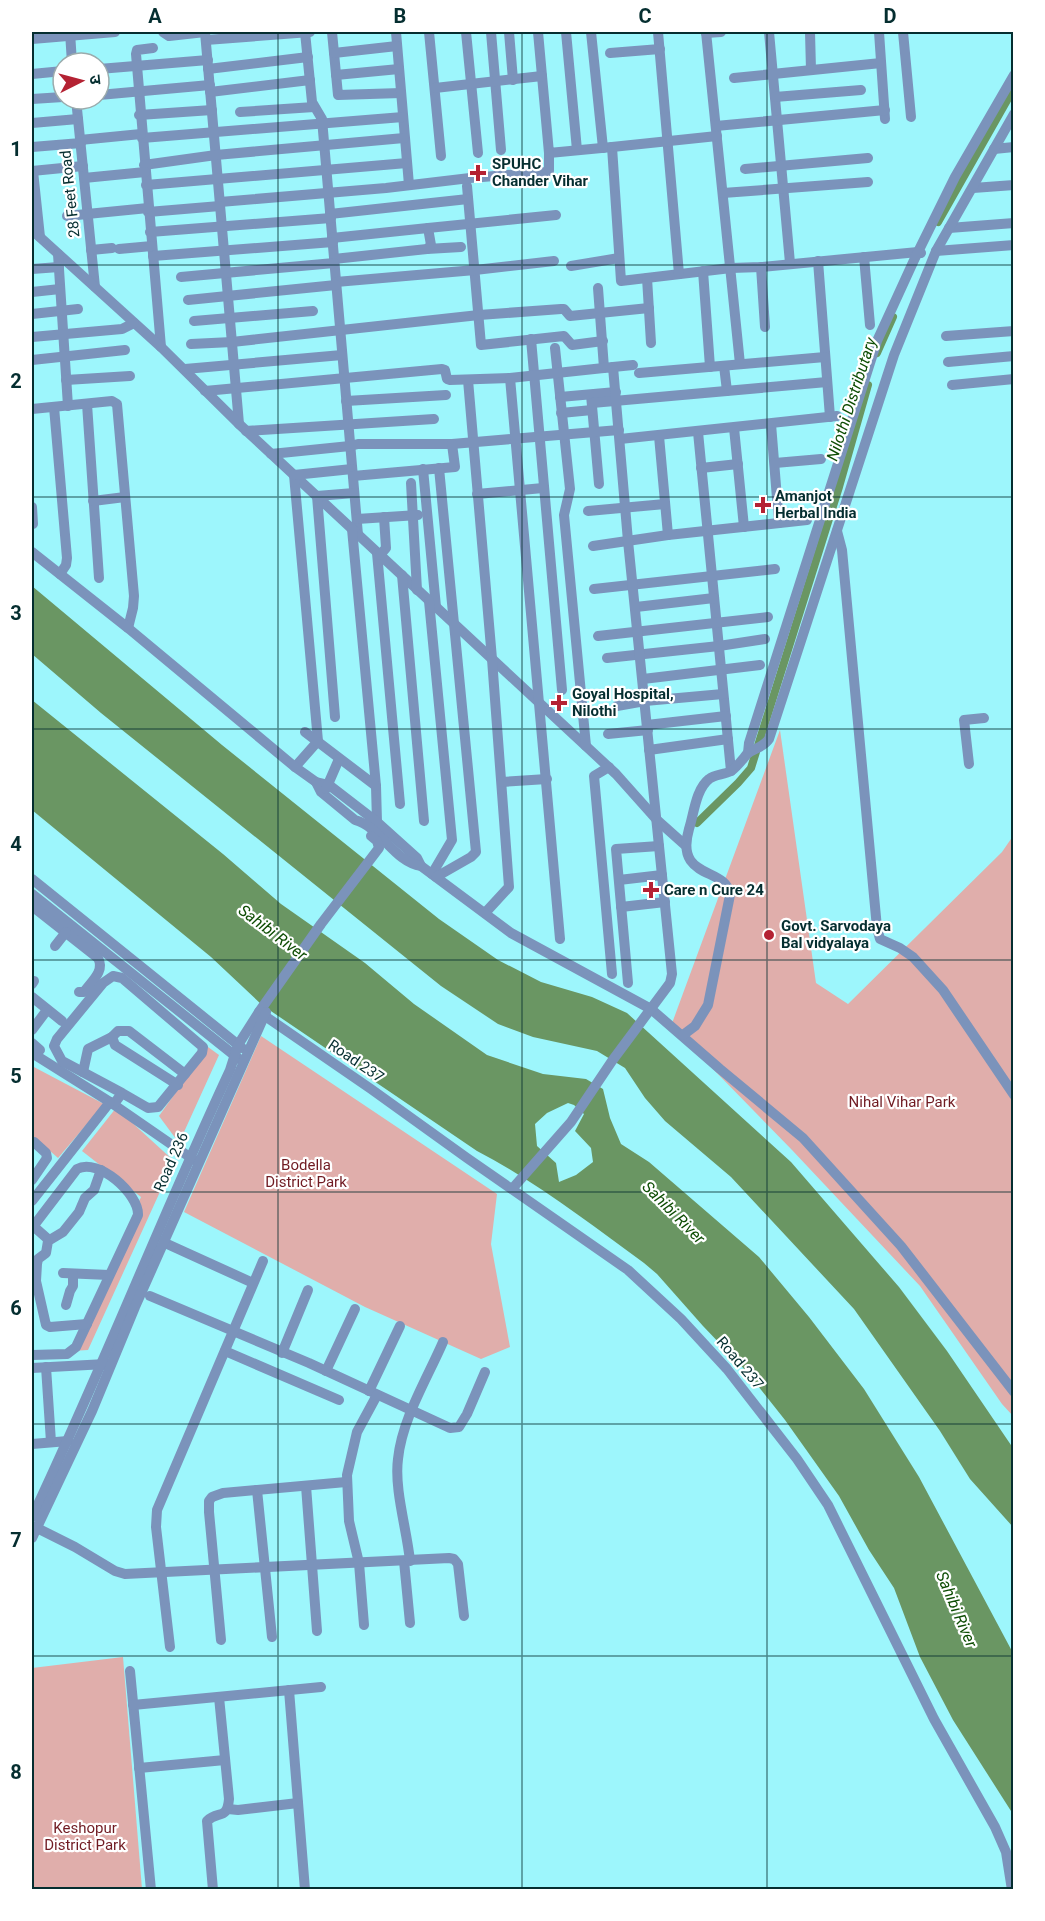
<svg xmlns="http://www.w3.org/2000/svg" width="1045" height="1921" font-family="Roboto,'Noto Sans Devanagari',sans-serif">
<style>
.green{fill:#e0aeab}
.water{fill:#6a9663;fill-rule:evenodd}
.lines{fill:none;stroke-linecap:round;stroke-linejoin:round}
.canal{stroke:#6a9663;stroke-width:8}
.minor{stroke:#7b93bb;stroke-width:10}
.grid{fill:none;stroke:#052e30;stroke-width:1.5;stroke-opacity:0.55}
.poi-dot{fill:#b42233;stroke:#fff;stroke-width:2}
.labels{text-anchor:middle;stroke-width:4.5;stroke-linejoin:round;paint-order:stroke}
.poi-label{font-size:15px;font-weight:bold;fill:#052e30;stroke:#fff;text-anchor:start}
.street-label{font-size:15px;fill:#052e30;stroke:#fff}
.park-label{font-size:15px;fill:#701b22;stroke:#fff}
.water-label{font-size:16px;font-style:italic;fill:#0e4d04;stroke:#fff}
.neatline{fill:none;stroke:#052e30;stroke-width:2}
.grid-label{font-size:20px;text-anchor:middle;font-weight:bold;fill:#052e30}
</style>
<rect width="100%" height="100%" fill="#9df6fc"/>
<g class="green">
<polygon points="780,730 816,983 848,1004 1002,852 1013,836 1013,1416 1002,1404 920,1286 792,1150 671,1026"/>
<polygon points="261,1036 497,1194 491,1244 510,1347 481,1359 365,1307 184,1212"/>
<polygon points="208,1047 219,1055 179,1143 159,1116"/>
<polygon points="32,1066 104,1104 58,1158 32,1135"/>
<polygon points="116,1108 174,1161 88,1350 72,1351 141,1197 82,1151"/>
<polygon points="123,1657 142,1889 34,1889 32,1865 32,1668"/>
</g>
<g class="water">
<polygon points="32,586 222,745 439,919 498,960 541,982 592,997 627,1013 791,1162 899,1287 947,1351 1013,1448 1013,1527 970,1479 940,1431 854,1309 731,1177 665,1121 645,1098 625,1068 597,1051 533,1037 498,1024 441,986 101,713 32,654"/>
<path d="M32 700 223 854 281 904 365 963 414 1004 487 1055 543 1074 586 1079 603 1089 610 1118 621 1144 649 1162 759 1257 809 1317 864 1389 919 1477 1013 1653V1819L1011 1811 953 1720 920 1657 894 1588 869 1550 839 1496 785 1420 746 1371 703 1326 657 1274 644 1263C590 1224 537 1182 477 1151L262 1005 211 957 32 810ZM568 1103 574 1105 584 1114 575 1131 591 1148 593 1162 576 1175 559 1182 556 1163 537 1146 535 1124 547 1113Z"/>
</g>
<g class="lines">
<g class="canal">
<polyline points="938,222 1014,88"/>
<polyline points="877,353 893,317"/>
<polyline points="697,823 738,783 751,768 839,487 868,385"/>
</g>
<g class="minor">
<polyline points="70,32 72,63"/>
<polyline points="163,32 169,36 205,32"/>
<polyline points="205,32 239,424"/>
<polyline points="305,32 312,102 322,119 358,535"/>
<polyline points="332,32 338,95 401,93"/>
<polyline points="396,32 409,185"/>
<polyline points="429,32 441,156"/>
<polyline points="466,32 478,153"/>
<polyline points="491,32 501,150"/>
<polyline points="509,32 513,80"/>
<polyline points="538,32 549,153 612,147 621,281 731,268 761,267 918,252 921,253"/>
<polyline points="566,32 577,150"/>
<polyline points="591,32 603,148"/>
<polyline points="658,32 679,274"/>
<polyline points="706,32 740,364"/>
<polyline points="769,32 790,263"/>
<polyline points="810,32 811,70"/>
<polyline points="879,32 885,119"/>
<polyline points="903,32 911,117"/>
<polyline points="706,33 721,32"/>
<polyline points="32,39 115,32"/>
<polyline points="206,40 310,32"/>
<polyline points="153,48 137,50 136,54 161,347"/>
<polyline points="334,53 397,46"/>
<polyline points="610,53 660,49"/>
<polyline points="99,69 208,60"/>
<polyline points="208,69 308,57"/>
<polyline points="32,74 63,71"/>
<polyline points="336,75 399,69"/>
<polyline points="734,78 881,63"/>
<polyline points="435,88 542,76"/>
<polyline points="210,92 310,80"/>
<polyline points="99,95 210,85"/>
<polyline points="775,97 861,90"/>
<polyline points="32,99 63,97"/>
<polyline points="76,99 95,287"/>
<polyline points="240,112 314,107"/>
<polyline points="139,115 212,110"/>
<polyline points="32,123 78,119"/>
<polyline points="716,126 885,110"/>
<polyline points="142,138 403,117"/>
<polyline points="80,140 141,134"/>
<polyline points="32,147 81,143"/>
<polyline points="612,147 717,136"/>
<polyline points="994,149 1014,147"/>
<polyline points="144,165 216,155 404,138"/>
<polyline points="745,169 868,158"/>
<polyline points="32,171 83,166"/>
<polyline points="33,171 40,237"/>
<polyline points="84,178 145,172"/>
<polyline points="146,185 407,163"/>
<polyline points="467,186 481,345 564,336 572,345 603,341"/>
<polyline points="973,188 1014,185"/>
<polyline points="723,193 868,182"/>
<polyline points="220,202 386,188 470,178 545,172 549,171 549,153"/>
<polyline points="148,212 220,206"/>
<polyline points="330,214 468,199"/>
<polyline points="67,216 148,208"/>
<polyline points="949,228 1014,223"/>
<polyline points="32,230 161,347 239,424 616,774 657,820 685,845"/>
<polyline points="150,232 331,218"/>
<polyline points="332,238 428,228"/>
<polyline points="119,249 152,246"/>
<polyline points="427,249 461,247"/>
<polyline points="91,250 112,248"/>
<polyline points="936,251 1014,245"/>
<polyline points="58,254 68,406"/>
<polyline points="153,256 333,242"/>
<polyline points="864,257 870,325"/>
<polyline points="334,259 427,249 431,245 428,228 556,215"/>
<polyline points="818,261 830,417"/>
<polyline points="571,266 619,258"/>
<polyline points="761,267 765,327"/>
<polyline points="32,269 59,267"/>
<polyline points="703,271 710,367"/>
<polyline points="181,277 334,263"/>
<polyline points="647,278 651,343"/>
<polyline points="336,282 475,270 554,261"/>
<polyline points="598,288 604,368"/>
<polyline points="32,292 60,289"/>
<polyline points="188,300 336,285"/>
<polyline points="32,314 78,309"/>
<polyline points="194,321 313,311"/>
<polyline points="946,336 1014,331"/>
<polyline points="32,337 122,329 134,323"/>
<polyline points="531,339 562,690"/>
<polyline points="191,344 232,342 479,315 561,309 564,309 570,316 649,308"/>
<polyline points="555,348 570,489 564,515 586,746"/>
<polyline points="32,360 125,350"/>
<polyline points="948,362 1014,356"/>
<polyline points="724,366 727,391"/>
<polyline points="613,367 633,365"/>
<polyline points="185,369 342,355"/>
<polyline points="639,373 825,357"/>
<polyline points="66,380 130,376"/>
<polyline points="468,380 492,659 509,887 485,913"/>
<polyline points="952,385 1014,379"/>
<polyline points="205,391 442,369 445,370 447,379 450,380 510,378"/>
<polyline points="591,395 599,484"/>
<polyline points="560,397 616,392"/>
<polyline points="346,401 446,395"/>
<polyline points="592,403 827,382"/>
<polyline points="87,404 99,578"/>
<polyline points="54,407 67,558 66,565 60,574"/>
<polyline points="32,409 112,401 117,404 134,596 133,608 128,628"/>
<polyline points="561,413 592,410"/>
<polyline points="771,424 779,523"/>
<polyline points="734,428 744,527"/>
<polyline points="246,431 434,419"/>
<polyline points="698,432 731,771"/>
<polyline points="659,436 668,535"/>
<polyline points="620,439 837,416"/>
<polyline points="271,454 350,446 358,444 452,444 619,430"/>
<polyline points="775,463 821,459"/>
<polyline points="701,468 738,464"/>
<polyline points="423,469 436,607"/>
<polyline points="294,475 318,741 295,767"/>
<polyline points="294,475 352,469"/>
<polyline points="353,476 455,467 452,444"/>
<polyline points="411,483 417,590"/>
<polyline points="477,494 543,488"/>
<polyline points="93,501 125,497"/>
<polyline points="32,507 33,524"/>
<polyline points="588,511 665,504"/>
<polyline points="357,519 418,515"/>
<polyline points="352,529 376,786 377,822"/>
<polyline points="837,531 842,550 877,928 880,939 900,948 913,957 943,990 1014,1095"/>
<polyline points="593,546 668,535 807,520"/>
<polyline points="32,552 128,628 295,767 316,782 329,785 377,822 417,858 421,866"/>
<polyline points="377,553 400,804"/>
<polyline points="380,555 386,548 384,517"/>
<polyline points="402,575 424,821"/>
<polyline points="594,589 775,569"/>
<polyline points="429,601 452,840 432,874"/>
<polyline points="636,607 714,598"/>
<polyline points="598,636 768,617"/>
<polyline points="607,658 719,646 765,639"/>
<polyline points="643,679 760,665"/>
<polyline points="617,706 645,701 723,694"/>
<polyline points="335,717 317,496 354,493"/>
<polyline points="647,725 726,716"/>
<polyline points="305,732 376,786"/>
<polyline points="608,734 648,730"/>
<polyline points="649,750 728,739"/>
<polyline points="748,753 749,743 877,341 915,258 955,177 1014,75"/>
<polyline points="969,764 964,720 984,718"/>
<polyline points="609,767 594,776 612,974"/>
<path d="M316 782 321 792 355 820C381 827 394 862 421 866L511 933 651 1009 720 1069 803 1138 901 1246 1014 1392"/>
<polyline points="502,782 547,779"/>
<polyline points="326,789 339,759"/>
<polyline points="436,877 471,857 476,852 439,468"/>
<polyline points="32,879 242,1048"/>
<polyline points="619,880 662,875"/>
<polyline points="32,894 239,1059"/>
<path d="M32 906 98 958C105 971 92 981 84 992H79"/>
<polyline points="621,907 665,902"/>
<polyline points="55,946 66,932"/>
<polyline points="628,983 616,849 659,846"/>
<polyline points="32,984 34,981"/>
<polyline points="32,997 62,1021"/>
<polyline points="259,1012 371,1089 467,1158 628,1270 681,1319 727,1369 797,1459 828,1505 934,1719 995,1827 1006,1852 1012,1890"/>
<polyline points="32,1030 47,1010"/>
<path d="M683 1035 695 1026 708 1005 730 895C727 866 674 881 689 829 694 813 696 789 709 779 715 774 724 775 731 771 737 767 742 760 747 754 754 748 763 748 769 739L894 355 936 251 1014 114"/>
<polyline points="32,1043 40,1050"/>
<polyline points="32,1053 110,1102 194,1160"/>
<polyline points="83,1072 88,1049 112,1037"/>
<polyline points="178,1085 115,1045 112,1037 118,1031 129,1031 185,1074"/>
<polyline points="114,1104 122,1093 148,1108 158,1107 202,1053 203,1047 122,978 113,976 103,983 57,1039 54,1046 62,1061 122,1093"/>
<polyline points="32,1180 47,1158 46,1153 34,1142"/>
<polyline points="512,1189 571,1122 612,1061 670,983 672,974 628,541 613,367 510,378 560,939"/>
<polyline points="32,1201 110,1102"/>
<polyline points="32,1225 49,1240"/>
<path d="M32 1228 77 1169C98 1157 139 1194 138 1215L76 1347 67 1354 32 1355"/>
<polyline points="165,1243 253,1283"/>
<polyline points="63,1273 109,1275"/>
<polyline points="150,1296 309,1363 450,1428 459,1427 467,1414 485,1372"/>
<polyline points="66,1305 70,1291 73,1286 73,1274"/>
<polyline points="87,1324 50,1327 46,1325 36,1281 37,1264 38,1259 46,1253 48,1241 63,1232 79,1212 85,1198 94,1190 101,1170"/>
<polyline points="225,1351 339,1400"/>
<polyline points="282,1353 308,1290"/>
<polyline points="46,1367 51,1442"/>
<polyline points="32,1368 106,1364"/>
<polyline points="326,1371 355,1309"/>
<polyline points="369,1391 400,1326"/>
<polyline points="32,1444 68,1441"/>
<polyline points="306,1486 317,1631"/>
<polyline points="257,1490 272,1637"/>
<path d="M32 1517C102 1370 161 1218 230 1070L238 1045 259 1012 321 924 379 848 377 841 371 836"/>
<polyline points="37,1528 75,1547 115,1571 125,1574 449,1558 454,1559 458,1564 464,1616"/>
<polyline points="32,1538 92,1411 135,1307 266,1012"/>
<polyline points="404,1561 410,1623"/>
<path d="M410 1561C407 1530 394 1489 398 1459 402 1419 427 1379 443 1342"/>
<polyline points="364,1625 359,1563 349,1521 347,1475 357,1432 377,1395"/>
<polyline points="221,1640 209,1512 209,1501 212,1497 223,1493 346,1482"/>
<polyline points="170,1647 156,1527 157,1510 263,1261"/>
<polyline points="130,1671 151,1890"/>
<polyline points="289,1690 305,1890"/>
<polyline points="133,1705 321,1687"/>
<polyline points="139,1768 225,1760"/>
<polyline points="228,1809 238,1810 298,1803"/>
<path d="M213 1890 207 1821C218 1810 227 1821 229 1799L219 1697"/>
</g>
</g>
<path class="grid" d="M278 32V1890M522 32V1890M767 32V1890M32 265H1014M32 497H1014M32 729H1014M32 960H1014M32 1192H1014M32 1424H1014M32 1656H1014"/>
<g class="poi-dot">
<path d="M475 164h6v6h6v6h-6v6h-6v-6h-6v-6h6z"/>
<path d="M760 496h6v6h6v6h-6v6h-6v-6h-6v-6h6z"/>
<path d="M556 694h6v6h6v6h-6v6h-6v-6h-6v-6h6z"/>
<path d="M648 881h6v6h6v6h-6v6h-6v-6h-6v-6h6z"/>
<circle cx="769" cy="935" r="6"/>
</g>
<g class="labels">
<g class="poi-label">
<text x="492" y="169">SPUHC<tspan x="492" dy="17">Chander Vihar</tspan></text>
<text x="775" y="501">Amanjot<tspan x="775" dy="17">Herbal India</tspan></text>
<text x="572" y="699">Goyal Hospital,<tspan x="572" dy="17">Nilothi</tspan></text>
<text x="664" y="895">Care n Cure 24</text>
<text x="781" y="931">Govt. Sarvodaya<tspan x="781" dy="17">Bal vidyalaya</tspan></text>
</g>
<g class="street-label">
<text transform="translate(70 194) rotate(-96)" y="5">28 Feet Road</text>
<text transform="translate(356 1061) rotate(34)" y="5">Road 237</text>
<text transform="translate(171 1162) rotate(-66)" y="5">Road 236</text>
<text transform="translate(740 1363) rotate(50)" y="5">Road 237</text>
</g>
<g class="park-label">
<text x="902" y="1107">Nihal Vihar Park</text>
<text x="306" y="1170">Bodella<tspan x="306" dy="17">District Park</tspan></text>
<text x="85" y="1833">Keshopur<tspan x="85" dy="17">District Park</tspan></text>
</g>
<g class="water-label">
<text transform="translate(851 399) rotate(-72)" y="6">Nilothi Distributary</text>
<text transform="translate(273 932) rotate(37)" y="6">Sahibi River</text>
<text transform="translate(674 1212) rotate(45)" y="6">Sahibi River</text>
<text transform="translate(957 1609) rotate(67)" y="6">Sahibi River</text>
</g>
</g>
<rect width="1045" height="1921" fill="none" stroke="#ffffff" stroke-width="66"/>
<g transform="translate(81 81) rotate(84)"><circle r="28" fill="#ffffff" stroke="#9babac" stroke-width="1.5"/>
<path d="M0-4.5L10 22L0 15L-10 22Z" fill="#b42233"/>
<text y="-9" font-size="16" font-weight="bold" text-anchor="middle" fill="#052e30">उ</text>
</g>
<rect x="33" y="33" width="979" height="1855" class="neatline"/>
<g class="grid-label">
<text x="155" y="23">A</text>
<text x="400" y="23">B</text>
<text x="645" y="23">C</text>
<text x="890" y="23">D</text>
<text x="16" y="156">1</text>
<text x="16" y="388">2</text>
<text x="16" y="620">3</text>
<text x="16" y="851">4</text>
<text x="16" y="1083">5</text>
<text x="16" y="1315">6</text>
<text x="16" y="1547">7</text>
<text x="16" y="1779">8</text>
</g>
</svg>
